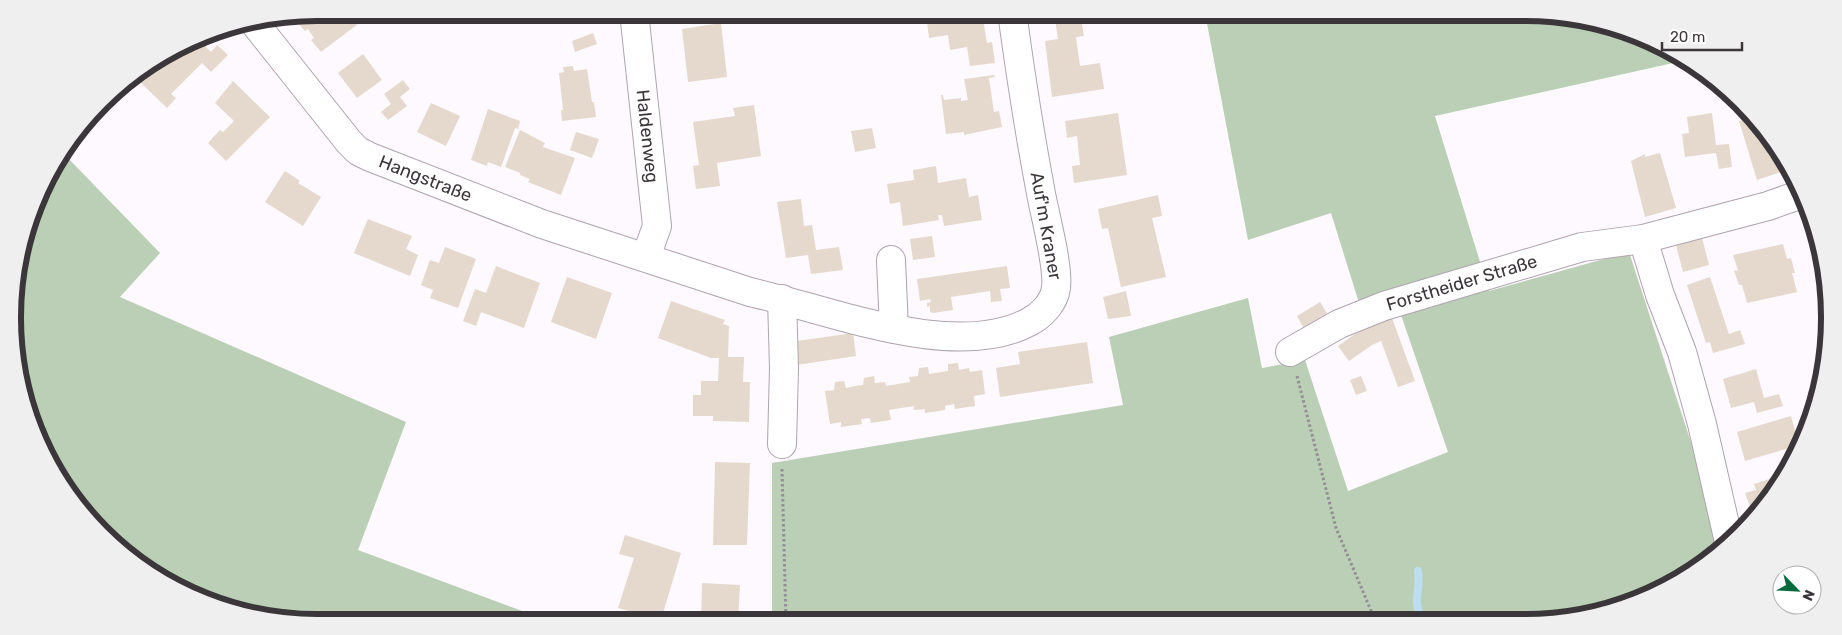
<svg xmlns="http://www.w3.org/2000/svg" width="1842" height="635" font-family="Rubik,sans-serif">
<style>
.green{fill:#bacfb6}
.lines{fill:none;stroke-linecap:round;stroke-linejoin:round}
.stream{stroke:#beddf1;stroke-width:8}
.building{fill:#e5d9ce}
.minor-casing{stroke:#afa3ae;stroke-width:30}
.path{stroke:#938e93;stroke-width:3;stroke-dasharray:2.5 2.5;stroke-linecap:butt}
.minor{stroke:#fff;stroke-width:28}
.labels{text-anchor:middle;stroke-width:4;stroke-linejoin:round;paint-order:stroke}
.street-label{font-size:18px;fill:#3b363a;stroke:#fff}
.rim{fill:none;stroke:#3b363a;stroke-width:6}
</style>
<rect width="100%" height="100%" fill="#fef9fe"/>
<g class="green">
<polygon points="1205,13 1525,13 1603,23 1682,61 1435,116 1489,291 1629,252 1725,547 1659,591 1565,620 772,622 772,463 1123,405 1109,337 1248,298 1262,368 1305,360 1348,491 1448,452 1401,315 1389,292 1360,306 1331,213 1248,240"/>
<polygon points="65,155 160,253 120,297 406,422 358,550 552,622 317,622 239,612 148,571 64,487 23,396 15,278 44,182"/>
</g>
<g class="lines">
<path class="stream" d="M1418 571C1421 592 1411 601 1423 620"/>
</g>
<g class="building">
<polygon points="318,12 340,12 342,15 346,12 355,12 360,18 358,24 321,52 311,40 314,38 308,29 305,31 295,20 298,16"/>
<polygon points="543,12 580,12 580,18 544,22"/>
<polygon points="933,12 982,13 987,43 992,42 995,63 970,66 967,47 950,50 948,35 929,38 926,14"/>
<polygon points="1054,12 1080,14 1084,36 1076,37 1080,66 1100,63 1104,89 1052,97 1045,41 1058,39"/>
<polygon points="721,23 727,77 688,82 682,29"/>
<polygon points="593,33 597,44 575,52 572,41"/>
<polygon points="197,38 211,52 217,45 228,55 211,72 202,63 171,94 176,98 167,108 135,77"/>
<polygon points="363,54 382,80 357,98 338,73"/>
<polygon points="573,66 574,71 587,69 592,102 594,102 596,117 562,121 561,110 563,110 559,73 564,72 563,67"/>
<polygon points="994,75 995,77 989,78 994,112 999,111 1002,127 964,135 964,132 946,134 941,95 943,95 944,100 961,98 961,101 968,100 964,79"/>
<polygon points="403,80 410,89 400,97 407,106 388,120 381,112 391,104 384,94"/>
<polygon points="233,81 270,117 226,161 208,143 220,130 223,132 234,121 215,103"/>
<polygon points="431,103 460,116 446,146 417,132"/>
<polygon points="754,105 761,156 717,163 720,186 696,189 693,166 699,165 693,122 735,116 733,108"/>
<polygon points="488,109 520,121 518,129 515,128 501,167 488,162 487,166 471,160"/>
<polygon points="1118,113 1127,175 1074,183 1072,166 1080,165 1077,136 1067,138 1065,121"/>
<polygon points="1712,113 1716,145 1729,144 1732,167 1719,169 1716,153 1685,157 1682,134 1689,133 1687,117"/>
<polygon points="1748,119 1763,135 1765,142 1768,141 1790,169 1757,180 1739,121"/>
<polygon points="872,128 876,148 855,152 851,131"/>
<polygon points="520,130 545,143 543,147 575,158 561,195 528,182 530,179 520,175 520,173 505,167"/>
<polygon points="576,132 599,139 592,158 570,150"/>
<polygon points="1660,153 1676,208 1645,217 1631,161 1645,154 1645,157"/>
<polygon points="936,166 938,183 966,178 969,197 978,195 982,220 944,226 942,215 938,215 939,220 903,226 900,202 890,204 887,184 914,180 913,170"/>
<polygon points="285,171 300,181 298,183 321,197 303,226 265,202"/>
<polygon points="1158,195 1162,216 1152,218 1166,277 1121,287 1108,228 1102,229 1098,209"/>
<polygon points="801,199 804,226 812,225 816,250 839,247 843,270 811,274 808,255 786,258 777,202"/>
<polygon points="1807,218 1818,253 1814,254 1804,219"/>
<polygon points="368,219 412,236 406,249 418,255 410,276 354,253"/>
<polygon points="932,236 935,257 913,260 910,239"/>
<polygon points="1702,238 1709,265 1683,272 1676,245"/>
<polygon points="1783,244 1787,259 1791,258 1795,273 1792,273 1797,292 1747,303 1742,285 1739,285 1734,271 1738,270 1733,255"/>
<polygon points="445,247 476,259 458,308 430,298 433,290 421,285 430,260 439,263"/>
<polygon points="496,266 540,283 524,328 481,312 476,326 463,321 475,289 486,293"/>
<polygon points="1007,266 1010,288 1000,289 1002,301 991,302 990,291 951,297 953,310 933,313 930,312 930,306 927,307 927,303 931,302 930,299 920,301 917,279"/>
<polygon points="567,277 612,293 596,339 551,322"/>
<polygon points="1710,277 1729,334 1740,330 1745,344 1713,353 1710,342 1706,343 1687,285"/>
<polygon points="1126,291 1131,316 1108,319 1103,297"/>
<polygon points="671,301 725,320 723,324 729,326 728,357 744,357 743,382 750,382 749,422 713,421 713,416 693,416 693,395 701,395 701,381 718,381 719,358 711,358 658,338"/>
<polygon points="1320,302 1331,320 1307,334 1297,316"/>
<polygon points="1392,318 1415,381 1398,387 1381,341 1372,345 1349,361 1338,346 1362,329"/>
<polygon points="853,333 856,356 790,366 790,342"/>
<polygon points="1087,342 1093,383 1000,397 996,368 1020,364 1018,352"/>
<polygon points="958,363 959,370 969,368 970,372 982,370 985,394 974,396 975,406 955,409 954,404 945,406 945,410 925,413 925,409 914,410 914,406 889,410 891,420 871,423 870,418 861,419 862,424 841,427 841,422 830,424 825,391 834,390 835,382 844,381 846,388 855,386 863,385 864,378 874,376 875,383 885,382 886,386 910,382 909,377 918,376 919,368 928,367 929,374 948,371 948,364"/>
<polygon points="1756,369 1764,398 1779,394 1783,406 1757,413 1754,402 1731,408 1723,379"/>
<polygon points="1361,376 1367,391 1356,395 1350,380"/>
<polygon points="1791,416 1799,445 1745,461 1737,432"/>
<polygon points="715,462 750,463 747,545 713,545"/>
<polygon points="1785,474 1761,504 1750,507 1745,493 1756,490 1754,484"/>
<polygon points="625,535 681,553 661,620 618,608 634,558 619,554"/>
<polygon points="702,583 740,585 738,622 701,620"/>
<rect x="747" y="619" width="16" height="3"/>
</g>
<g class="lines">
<defs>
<g id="minor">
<path id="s1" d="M634 12 657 226 646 257"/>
<path id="s2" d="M256 25 349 142 358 151 370 157 542 224 750 292C828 309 954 362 1029 322 1041 316 1054 303 1056 288 1059 265 1044 213 1040 188 1029 130 1020 71 1012 12"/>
<polyline points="1643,239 1660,295 1682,352 1702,424 1729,542"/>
<polyline points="891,260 894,329"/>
<path id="s3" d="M1290 352 1339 324 1384 306 1582 247 1643 239 1768 206 1799 195"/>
<polyline points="782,444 784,368 782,299"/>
</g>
</defs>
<use href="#minor" class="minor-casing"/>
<g class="path">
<polyline points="1297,376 1336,528 1375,620"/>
<polyline points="782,469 786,622"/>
</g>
<use href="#minor" class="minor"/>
</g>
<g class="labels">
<g class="street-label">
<text dy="6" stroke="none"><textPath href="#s1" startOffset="125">Haldenweg</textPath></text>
<text dy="6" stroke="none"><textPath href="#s2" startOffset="235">Hangstraße</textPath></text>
<text transform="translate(1046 226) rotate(80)" y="6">Auf'm Kraner</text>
<text dy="6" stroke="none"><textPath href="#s3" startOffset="186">Forstheider Straße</textPath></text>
</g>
</g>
<path d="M0 0H1842V635H0ZM317 21H1525A296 296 0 0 1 1821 317V318A296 296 0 0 1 1525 614H317A296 296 0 0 1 21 318V317A296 296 0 0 1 317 21Z" fill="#efefef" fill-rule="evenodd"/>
<path class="rim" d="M317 21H1525A296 296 0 0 1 1821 317V318A296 296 0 0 1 1525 614H317A296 296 0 0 1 21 318V317A296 296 0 0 1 317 21Z"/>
<g transform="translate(1797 590) rotate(114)"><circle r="24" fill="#ffffff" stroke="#b1afb0"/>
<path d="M0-4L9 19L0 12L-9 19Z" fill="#07693e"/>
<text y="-8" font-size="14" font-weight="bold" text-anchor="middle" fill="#3b363a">N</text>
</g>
<path d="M1662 42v8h80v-8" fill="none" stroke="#3b363a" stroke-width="2.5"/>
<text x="1670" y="42" font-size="15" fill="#3b363a" stroke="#ffffff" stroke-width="4" paint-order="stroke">20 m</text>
</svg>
